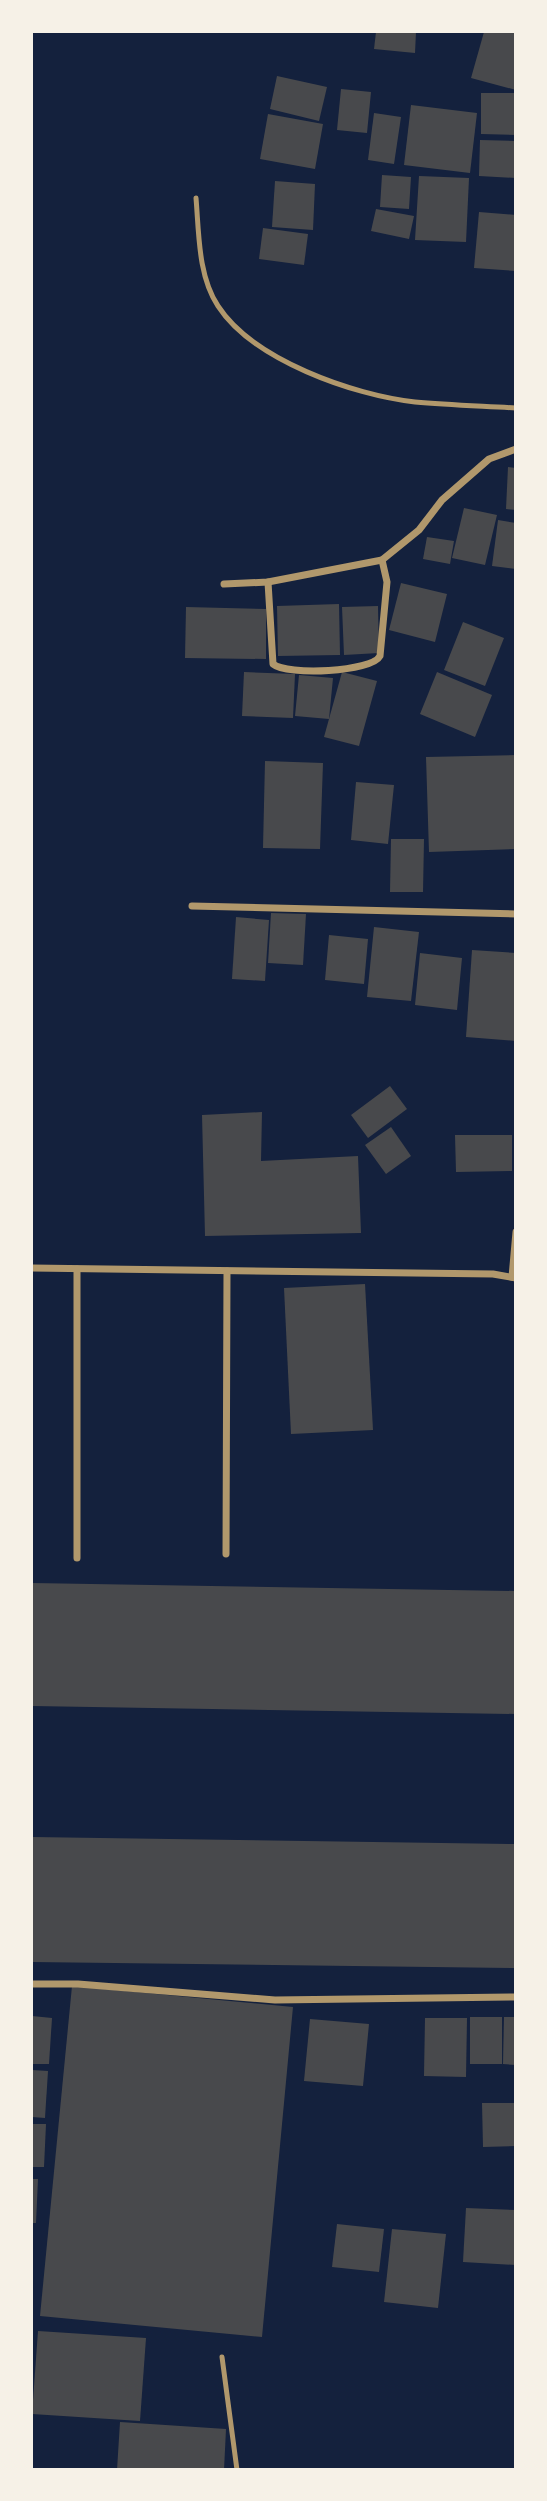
<svg xmlns="http://www.w3.org/2000/svg" width="547" height="2501" font-family="'Open Sans',sans-serif">
<style>
.building{fill:#48494c}
.lines{fill:none;stroke-linecap:round;stroke-linejoin:round}
.service{stroke:#b1986c;stroke-width:5}
.minor{stroke:#b1986c;stroke-width:7}
</style>
<rect width="100%" height="100%" fill="#14213d"/>
<g class="building">
<polygon points="376,32 416,32 415,53 374,49"/>
<polygon points="484,32 516,32 516,90 471,78"/>
<polygon points="277,76 327,87 319,121 270,109"/>
<polygon points="341,89 371,92 367,133 337,130"/>
<polygon points="481,93 516,93 516,135 481,134"/>
<polygon points="411,105 477,113 470,173 404,165"/>
<polygon points="374,113 401,117 394,164 368,160"/>
<polygon points="268,114 323,124 315,169 260,159"/>
<polygon points="480,140 516,141 516,178 479,176"/>
<polygon points="382,175 411,177 409,209 380,207"/>
<polygon points="419,176 469,178 466,242 415,240"/>
<polygon points="275,181 315,184 313,230 272,227"/>
<polygon points="376,209 414,216 409,239 371,231"/>
<polygon points="479,212 516,215 516,271 474,268"/>
<polygon points="263,228 308,234 304,265 259,259"/>
<polygon points="508,467 516,468 516,510 506,509"/>
<polygon points="464,508 497,515 485,565 452,558"/>
<polygon points="498,520 516,523 516,569 492,566"/>
<polygon points="427,537 454,541 450,564 423,559"/>
<polygon points="401,583 447,594 435,642 389,630"/>
<polygon points="339,604 340,655 278,656 277,606"/>
<polygon points="378,606 379,653 344,655 342,607"/>
<polygon points="186,607 266,609 266,659 185,658"/>
<polygon points="463,622 504,638 485,686 444,670"/>
<polygon points="244,672 295,674 293,718 242,716"/>
<polygon points="342,672 377,681 359,746 324,737"/>
<polygon points="437,672 492,695 475,737 420,714"/>
<polygon points="299,675 333,678 329,719 295,716"/>
<polygon points="516,755 516,849 429,852 426,757"/>
<polygon points="265,761 323,763 320,849 263,848"/>
<polygon points="356,782 394,785 388,844 351,840"/>
<polygon points="391,839 424,839 423,892 390,892"/>
<polygon points="271,913 306,914 303,965 268,963"/>
<polygon points="236,917 269,920 265,981 232,979"/>
<polygon points="374,927 419,932 411,1001 367,997"/>
<polygon points="329,935 368,939 364,984 325,980"/>
<polygon points="472,950 516,953 516,1041 466,1037"/>
<polygon points="420,953 462,958 457,1010 415,1005"/>
<polygon points="390,1086 407,1109 368,1138 351,1115"/>
<polygon points="262,1112 261,1161 358,1156 361,1233 205,1236 202,1115"/>
<polygon points="391,1127 411,1156 386,1174 365,1145"/>
<polygon points="455,1135 512,1135 512,1171 456,1172"/>
<polygon points="365,1284 373,1430 291,1434 284,1288"/>
<polygon points="32,1583 516,1591 516,1714 32,1706"/>
<polygon points="32,1837 516,1844 516,1968 32,1962"/>
<polygon points="72,1986 293,2007 262,2337 40,2316"/>
<polygon points="32,2016 52,2018 49,2064 32,2064"/>
<rect x="470" y="2017" width="32" height="47"/>
<polygon points="504,2017 516,2017 516,2065 503,2064"/>
<polygon points="425,2018 467,2018 466,2077 424,2076"/>
<polygon points="310,2019 369,2024 363,2086 304,2081"/>
<polygon points="32,2070 48,2071 45,2118 32,2117"/>
<polygon points="482,2103 516,2103 516,2146 483,2147"/>
<polygon points="32,2124 46,2124 44,2167 32,2167"/>
<polygon points="32,2179 38,2179 36,2223 32,2223"/>
<polygon points="466,2208 516,2210 516,2265 463,2262"/>
<polygon points="337,2224 384,2229 379,2272 332,2267"/>
<polygon points="392,2229 446,2234 438,2308 384,2302"/>
<polygon points="38,2331 146,2338 140,2421 32,2414"/>
<polygon points="120,2422 226,2429 224,2470 117,2470"/>
</g>
<g class="lines">
<g class="service">
<path d="M196 198C199 233 198 276 218 306 253 360 353 395 415 402 448 405 482 406 516 408"/>
<polyline points="222,2357 237,2470"/>
</g>
<g class="minor">
<path d="M268 582 273 664C287 676 372 672 380 656L387 582 382 560"/>
<polyline points="224,584 268,582 382,560 419,530 442,500 489,459 516,449"/>
<polyline points="192,906 516,914"/>
<polyline points="32,1268 493,1274 516,1278"/>
<polyline points="77,1269 77,1558"/>
<polyline points="512,1277 516,1232"/>
<polyline points="226,1554 227,1271"/>
<polyline points="32,1984 78,1984 275,2000 516,1997"/>
</g>
</g>
<rect width="547" height="2501" fill="none" stroke="#f6f1e7" stroke-width="66"/>
</svg>
